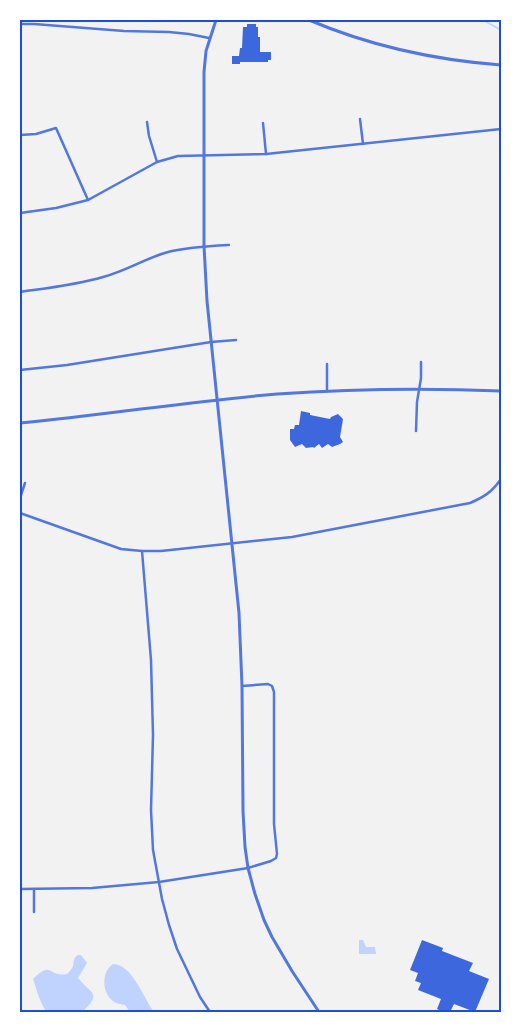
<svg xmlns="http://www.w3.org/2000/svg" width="521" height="1032" font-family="'Varela Round',sans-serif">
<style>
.water{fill:#bfd3fe}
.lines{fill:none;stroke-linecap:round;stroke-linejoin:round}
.stream{stroke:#bfd3fe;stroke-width:2}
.building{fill:#3d67dc}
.minor{stroke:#5277de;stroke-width:2.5}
.tertiary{stroke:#5277de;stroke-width:3}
.neatline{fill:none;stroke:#1d4ed8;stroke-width:2}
</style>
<rect width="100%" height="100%" fill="#f2f2f2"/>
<g class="water">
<polygon points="359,940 363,940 366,947 375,947 376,954 359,954"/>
<path d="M78 955H81L87 963 78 978C91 994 103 993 82 1012H47C39 1002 37 990 33 979 53 959 48 978 67 974 69 972 72 969 73 966 74 961 73 958 78 955Z"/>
<path d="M113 964C132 964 144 999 154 1012H130L125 1005C121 1004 116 1004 113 1001 102 993 101 972 113 964Z"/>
</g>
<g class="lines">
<polyline class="stream" points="483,20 501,30"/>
</g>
<g class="building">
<polygon points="247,24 256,24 256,27 258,27 258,37 260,37 260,52 271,52 271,60 268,60 268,62 240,62 240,64 232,64 232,56 239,56 240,48 242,48 243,27 247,27"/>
<polygon points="301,411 310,413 310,415 330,419 331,417 338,414 343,419 340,437 343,442 340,444 332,447 328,444 322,448 319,444 314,448 313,447 306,448 302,444 295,447 290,440 290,429 294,429 295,425 299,425"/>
<polygon points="422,940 443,948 442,951 473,963 469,971 489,979 475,1012 454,1004 450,1012 444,1012 437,1009 441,999 418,990 421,983 415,981 418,973 410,970"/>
</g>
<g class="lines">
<g class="minor">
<polyline points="20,24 34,24 124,31 169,32 189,34 209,38"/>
<polyline points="360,119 363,144"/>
<polyline points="147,122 149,136 157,162"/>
<polyline points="263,123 266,154"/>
<polyline points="20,135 36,134 56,128 88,200"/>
<polyline points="20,213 56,208 88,200 157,162 178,156 266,154 501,129"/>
<path d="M20 292C48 288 76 285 103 277 126 271 146 258 168 252 188 247 209 246 229 245"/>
<polyline points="20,370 67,365 211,342 236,340"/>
<polyline points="327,391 327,364"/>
<polyline points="416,431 417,402 421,378 421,362"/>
<polyline points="20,498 25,483"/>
<path d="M20 513 121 549 142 551H161L292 537 470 503C484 497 492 492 501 479"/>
<polyline points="142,551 151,660 153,735 151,810 153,850 162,899 169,925 177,949 200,997 210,1012"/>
<polyline points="20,889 92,888 159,882 248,868 271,861 276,858 277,854 274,824 274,692 272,686 268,684 242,686"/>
<polyline points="34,889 34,912"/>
</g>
<g class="tertiary">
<polyline points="216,20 206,51 204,72 204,246 207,301 239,613 242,686 243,811 245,847 248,868 255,894 264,920 272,937 292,971 319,1012"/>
<path d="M309 20C370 46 435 60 501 65"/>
<path d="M20 423C106 415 191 401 277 394 351 389 426 388 501 391"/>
</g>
</g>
<rect width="521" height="1032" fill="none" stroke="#ffffff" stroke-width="42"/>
<rect x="21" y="21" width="479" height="990" class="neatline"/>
</svg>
